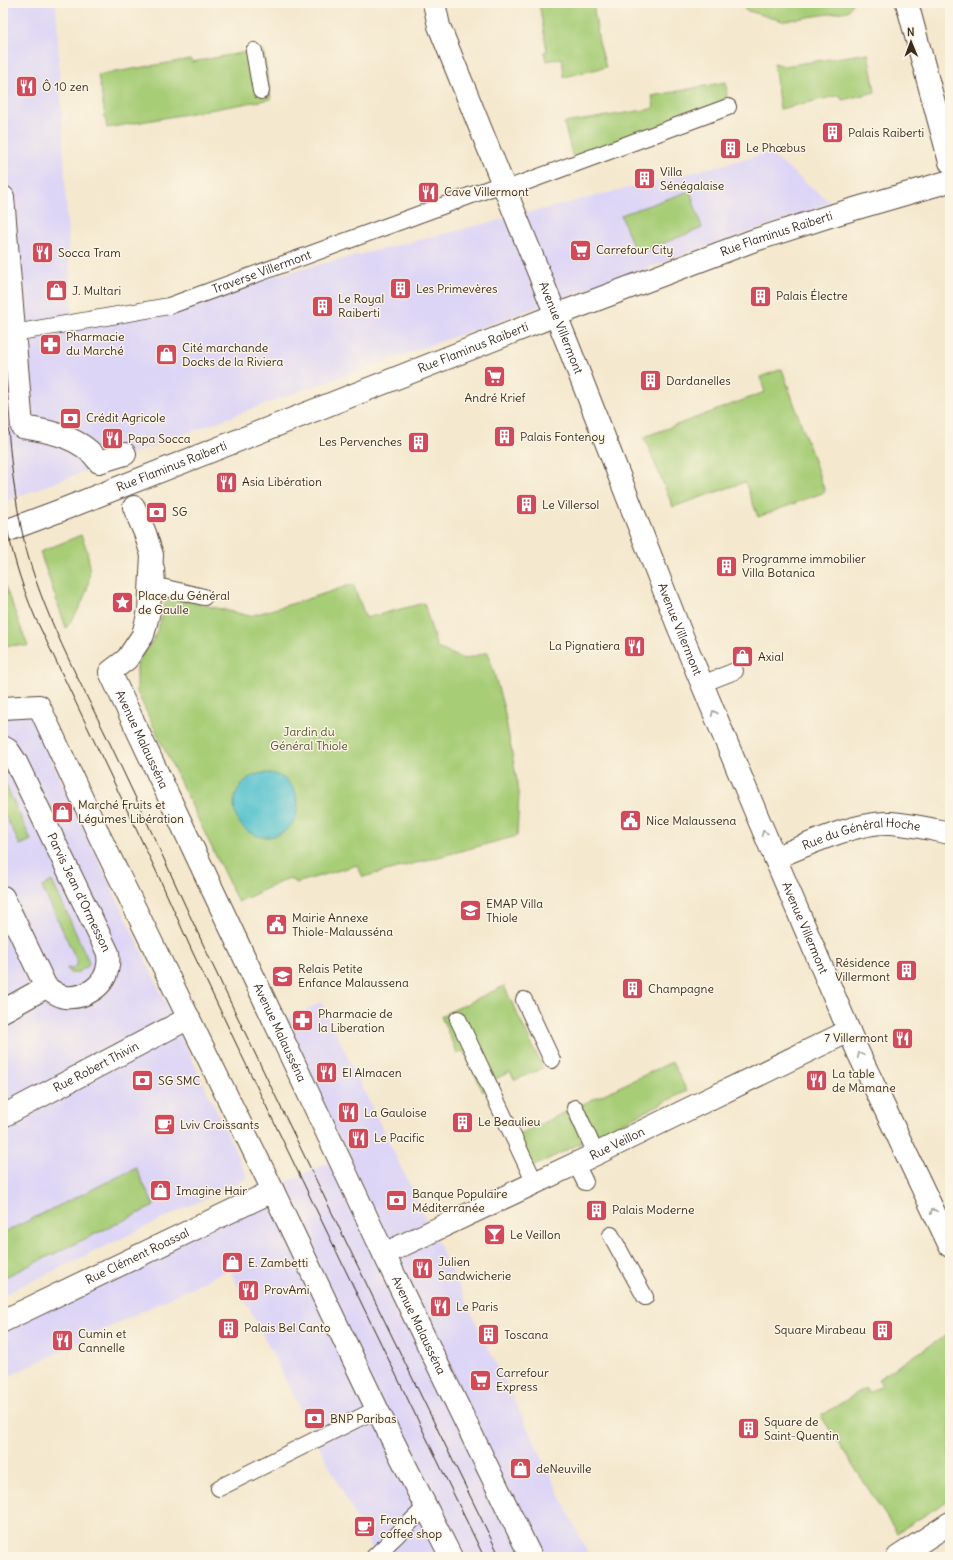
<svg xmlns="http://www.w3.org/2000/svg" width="953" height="1560" font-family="Delius,sans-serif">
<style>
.built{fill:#ddd5f6}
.green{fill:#a7cd77;stroke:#717c4a}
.water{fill:#55c2ce;stroke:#487676}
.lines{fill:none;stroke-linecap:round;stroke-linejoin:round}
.service-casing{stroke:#574638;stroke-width:18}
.pedestrian-casing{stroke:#574638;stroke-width:24}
.minor-casing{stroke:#574638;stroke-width:24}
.tertiary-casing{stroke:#574638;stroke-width:24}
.secondary-casing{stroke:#574638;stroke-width:24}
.service{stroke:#fff;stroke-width:16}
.pedestrian{stroke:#fff;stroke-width:22}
.minor{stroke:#fff;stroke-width:22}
.tertiary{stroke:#fff;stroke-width:22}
.secondary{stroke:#fff;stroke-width:22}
.tram{stroke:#3b2a1e;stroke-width:1}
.oneway{stroke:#a79f9a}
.labels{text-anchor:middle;stroke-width:3;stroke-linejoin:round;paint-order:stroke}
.poi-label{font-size:12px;fill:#3b2a1e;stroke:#fcf5e5;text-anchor:start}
.street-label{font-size:12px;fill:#3b2a1e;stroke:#fcf5e5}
.park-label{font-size:12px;fill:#565334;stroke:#fcf5e5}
</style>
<rect width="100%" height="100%" fill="#fcf5e5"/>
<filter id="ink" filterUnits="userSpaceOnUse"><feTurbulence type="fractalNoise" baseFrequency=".025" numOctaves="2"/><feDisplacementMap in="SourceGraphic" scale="8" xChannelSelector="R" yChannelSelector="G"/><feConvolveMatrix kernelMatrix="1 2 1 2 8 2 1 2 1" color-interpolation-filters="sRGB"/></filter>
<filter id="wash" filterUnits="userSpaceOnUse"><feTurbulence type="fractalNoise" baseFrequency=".012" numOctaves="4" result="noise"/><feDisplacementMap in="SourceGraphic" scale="16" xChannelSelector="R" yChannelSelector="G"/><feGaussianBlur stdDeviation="0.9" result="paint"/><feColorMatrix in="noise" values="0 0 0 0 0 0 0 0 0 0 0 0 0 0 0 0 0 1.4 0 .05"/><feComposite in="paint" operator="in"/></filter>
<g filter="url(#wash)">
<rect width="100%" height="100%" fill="#f4e8ce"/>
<g class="built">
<polygon points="3,3 56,3 72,317 173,301 769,153 831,203 284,397 3,502"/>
<polygon points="3,712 29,712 248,1178 3,1295"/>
<polygon points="321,1002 590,1557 376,1557 229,1269 3,1379 3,1313 347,1154 281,1022"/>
</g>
<g class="green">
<polygon points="539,3 593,3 599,42 606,67 564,77 562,58 546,61 544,52 547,51"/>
<polygon points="745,3 853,3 848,11 783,21 745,10"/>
<polygon points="263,49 271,99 107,128 98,75 191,59 192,62"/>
<polygon points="868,53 875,92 842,100 840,95 780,109 774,63 784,66"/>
<polygon points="726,82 727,100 573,158 564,123 651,109 654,106 652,96"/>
<polygon points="690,191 702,228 636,254 621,215"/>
<polygon points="782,369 825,492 758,517 745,482 673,507 644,437 765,392 760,377"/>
<path d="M81 535C84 542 87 549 88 556 94 583 82 607 66 628L40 552Z"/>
<polygon points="3,581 28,646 3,645"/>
<polygon points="353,584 366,618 424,603 437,648 464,659 488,652 504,709 519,793 517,836 363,877 357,865 296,883 289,878 238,902 137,692 137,663 153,641 162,617 166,596 250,616 305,600"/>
<polygon points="3,779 31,840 20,845 3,811"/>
<polygon points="52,881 89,962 88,966 77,973 70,973 67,968 72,969 78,963 42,887"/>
<polygon points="504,986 543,1068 515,1080 510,1072 493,1080 483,1092 464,1051 457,1054 441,1016"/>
<polygon points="672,1062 687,1091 528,1169 513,1137"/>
<polygon points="136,1168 154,1206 3,1278 3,1233"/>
<polygon points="950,1333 950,1499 897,1533 821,1416 865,1388 869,1393 882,1385 878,1379"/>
</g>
<circle class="water" cx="266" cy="805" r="32"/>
</g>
<g filter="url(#ink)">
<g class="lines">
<defs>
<g id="service">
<polyline points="254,51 261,91"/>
<polyline points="504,190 728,107"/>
<path id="s1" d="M14 333 169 306 502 184"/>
<polyline points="156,568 157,586 204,597"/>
<polyline points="702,684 735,671"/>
<polyline points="524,1000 552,1060"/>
<polyline points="458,1019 535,1183"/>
<polyline points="575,1108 596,1154"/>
<polyline points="576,1164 585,1182"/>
<polyline points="611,1235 645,1297"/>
<polyline points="219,1488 377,1409"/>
<polyline points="374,1557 426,1507"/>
</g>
<g id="pedestrian">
<path d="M3 197 22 427C50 431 83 438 99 462L125 454"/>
<path id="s2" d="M134 507 145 533 152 555 149 611 143 635 127 659 110 672 384 1254 531 1557"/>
<polyline points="3,708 39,706 99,835 266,1176 377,1409 451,1557"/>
<path id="s3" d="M3 747 8 750 16 762 108 953C108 957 109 961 108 965 106 986 85 999 65 997 58 996 52 991 46 987L3 897"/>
<polyline points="3,1011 46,987"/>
<path id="s4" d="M3 1116 189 1018"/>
<path id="s5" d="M384 1254 596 1154 707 1100"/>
<path id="s6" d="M3 1321 273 1191"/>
</g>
<g id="minor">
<path id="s7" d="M434 3 439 26 568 345 678 626 758 818 858 1052 950 1246"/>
<path id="s8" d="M775 858C806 845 856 822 889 823 910 824 930 829 950 833"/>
<polyline points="707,1100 849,1031"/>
<polyline points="898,1557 950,1523"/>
</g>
<polyline id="tertiary" points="907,3 950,162"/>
<g id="secondary">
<path id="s9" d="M3 532 59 511 556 315 752 241 830 216 950 181"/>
</g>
</defs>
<use href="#service" class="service-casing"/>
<use href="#pedestrian" class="pedestrian-casing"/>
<use href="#minor" class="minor-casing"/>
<use href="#tertiary" class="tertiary-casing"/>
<use href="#secondary" class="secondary-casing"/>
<use href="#service" class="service"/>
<use href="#pedestrian" class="pedestrian"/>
<use href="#minor" class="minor"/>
<use href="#tertiary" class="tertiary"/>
<use href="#secondary" class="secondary"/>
<g class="tram">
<path d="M3 362C8 426 11 494 28 556 48 625 84 689 115 754 149 825 181 897 214 968 308 1165 404 1361 500 1557"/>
<path d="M3 508C10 546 20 582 35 617L158 875 192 951 242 1056 484 1557"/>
</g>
</g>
<defs><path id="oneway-chevron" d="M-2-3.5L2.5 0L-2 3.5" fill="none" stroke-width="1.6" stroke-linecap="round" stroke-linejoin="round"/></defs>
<g class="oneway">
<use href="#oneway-chevron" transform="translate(714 713) rotate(-113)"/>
<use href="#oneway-chevron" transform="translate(764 833) rotate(-113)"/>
<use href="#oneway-chevron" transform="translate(860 1055) rotate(-115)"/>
<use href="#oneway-chevron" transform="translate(933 1211) rotate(-115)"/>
</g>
</g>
<defs>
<symbol id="restaurant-square" viewBox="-11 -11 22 22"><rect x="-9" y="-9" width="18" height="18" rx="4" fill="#d1495b" stroke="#fcf5e5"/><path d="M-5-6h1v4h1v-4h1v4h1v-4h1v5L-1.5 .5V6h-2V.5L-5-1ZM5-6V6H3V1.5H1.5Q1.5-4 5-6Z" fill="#fff"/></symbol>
<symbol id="building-square" viewBox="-11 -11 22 22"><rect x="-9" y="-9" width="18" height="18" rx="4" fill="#d1495b" stroke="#fcf5e5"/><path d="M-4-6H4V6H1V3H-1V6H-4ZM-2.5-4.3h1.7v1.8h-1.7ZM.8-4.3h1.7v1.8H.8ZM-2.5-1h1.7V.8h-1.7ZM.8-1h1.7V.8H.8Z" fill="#fff"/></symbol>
<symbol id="supermarket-square" viewBox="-11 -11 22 22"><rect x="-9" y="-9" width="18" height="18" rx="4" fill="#d1495b" stroke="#fcf5e5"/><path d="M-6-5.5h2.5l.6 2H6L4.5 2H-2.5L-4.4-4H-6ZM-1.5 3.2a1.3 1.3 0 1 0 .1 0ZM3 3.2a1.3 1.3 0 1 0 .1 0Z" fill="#fff"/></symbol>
<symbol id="shop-square" viewBox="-11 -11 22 22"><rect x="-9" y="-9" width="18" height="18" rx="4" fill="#d1495b" stroke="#fcf5e5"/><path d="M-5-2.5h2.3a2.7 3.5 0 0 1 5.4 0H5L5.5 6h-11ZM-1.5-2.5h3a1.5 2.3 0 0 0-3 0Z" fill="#fff"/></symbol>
<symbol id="pharmacy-square" viewBox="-11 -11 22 22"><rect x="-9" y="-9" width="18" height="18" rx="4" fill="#d1495b" stroke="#fcf5e5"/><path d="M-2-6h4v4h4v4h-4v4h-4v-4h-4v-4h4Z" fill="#fff"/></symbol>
<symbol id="bank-square" viewBox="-11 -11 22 22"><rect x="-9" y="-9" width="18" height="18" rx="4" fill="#d1495b" stroke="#fcf5e5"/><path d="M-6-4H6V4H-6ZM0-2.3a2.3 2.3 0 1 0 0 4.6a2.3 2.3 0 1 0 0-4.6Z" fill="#fff"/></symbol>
<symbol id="sight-square" viewBox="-11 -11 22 22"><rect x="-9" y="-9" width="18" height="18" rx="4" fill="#d1495b" stroke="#fcf5e5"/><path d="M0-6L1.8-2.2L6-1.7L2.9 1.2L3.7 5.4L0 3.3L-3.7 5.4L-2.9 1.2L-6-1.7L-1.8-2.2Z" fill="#fff"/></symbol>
<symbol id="civic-square" viewBox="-11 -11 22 22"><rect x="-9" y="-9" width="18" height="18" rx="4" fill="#d1495b" stroke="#fcf5e5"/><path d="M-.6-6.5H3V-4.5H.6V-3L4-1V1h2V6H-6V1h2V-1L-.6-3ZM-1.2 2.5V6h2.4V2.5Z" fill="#fff"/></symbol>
<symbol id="university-square" viewBox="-11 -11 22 22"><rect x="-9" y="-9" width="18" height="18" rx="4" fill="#d1495b" stroke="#fcf5e5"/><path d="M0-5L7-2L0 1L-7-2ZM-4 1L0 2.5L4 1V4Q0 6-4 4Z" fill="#fff"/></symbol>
<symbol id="school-square" viewBox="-11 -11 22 22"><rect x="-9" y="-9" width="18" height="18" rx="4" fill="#d1495b" stroke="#fcf5e5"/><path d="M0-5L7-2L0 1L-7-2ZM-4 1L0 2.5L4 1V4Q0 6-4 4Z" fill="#fff"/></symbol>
<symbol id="cafe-square" viewBox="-11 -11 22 22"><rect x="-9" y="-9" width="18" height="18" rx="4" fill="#d1495b" stroke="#fcf5e5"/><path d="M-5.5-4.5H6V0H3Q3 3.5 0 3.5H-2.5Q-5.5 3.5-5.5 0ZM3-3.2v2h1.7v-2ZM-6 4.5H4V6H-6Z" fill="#fff"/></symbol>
<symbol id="bar-square" viewBox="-11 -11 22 22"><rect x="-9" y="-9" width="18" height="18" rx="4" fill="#d1495b" stroke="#fcf5e5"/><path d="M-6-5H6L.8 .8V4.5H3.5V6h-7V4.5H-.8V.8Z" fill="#fff"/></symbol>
</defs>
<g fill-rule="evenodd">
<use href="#restaurant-square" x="14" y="74" width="25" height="25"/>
<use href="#building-square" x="820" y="120" width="25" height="25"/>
<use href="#building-square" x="718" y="136" width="25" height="25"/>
<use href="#building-square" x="632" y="166" width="25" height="25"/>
<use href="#restaurant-square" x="416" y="180" width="25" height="25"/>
<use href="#supermarket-square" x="568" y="238" width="25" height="25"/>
<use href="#restaurant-square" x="30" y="240" width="25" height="25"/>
<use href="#building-square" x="388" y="276" width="25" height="25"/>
<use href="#shop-square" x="44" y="278" width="25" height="25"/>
<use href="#building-square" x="748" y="284" width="25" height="25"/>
<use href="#building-square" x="310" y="294" width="25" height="25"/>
<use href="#pharmacy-square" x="38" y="332" width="25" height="25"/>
<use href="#shop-square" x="154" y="342" width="25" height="25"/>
<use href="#supermarket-square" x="482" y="364" width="25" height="25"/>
<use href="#building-square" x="638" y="368" width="25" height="25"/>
<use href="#bank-square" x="58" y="406" width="25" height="25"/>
<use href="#building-square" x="492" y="424" width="25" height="25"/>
<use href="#restaurant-square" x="100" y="426" width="25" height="25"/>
<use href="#building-square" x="406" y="430" width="25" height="25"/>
<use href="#restaurant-square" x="214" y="470" width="25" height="25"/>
<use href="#building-square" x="514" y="492" width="25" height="25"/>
<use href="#bank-square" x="144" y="500" width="25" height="25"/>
<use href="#building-square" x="714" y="554" width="25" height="25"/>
<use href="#sight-square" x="110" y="590" width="25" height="25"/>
<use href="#restaurant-square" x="622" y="634" width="25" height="25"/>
<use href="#shop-square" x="730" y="644" width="25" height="25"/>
<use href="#shop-square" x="50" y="800" width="25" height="25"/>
<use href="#civic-square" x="618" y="808" width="25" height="25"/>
<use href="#university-square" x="458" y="898" width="25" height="25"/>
<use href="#civic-square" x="264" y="912" width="25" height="25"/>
<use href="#building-square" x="894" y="958" width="25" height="25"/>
<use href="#school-square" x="270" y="964" width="25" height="25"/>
<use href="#building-square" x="620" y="976" width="25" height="25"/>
<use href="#pharmacy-square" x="290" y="1008" width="25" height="25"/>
<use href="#restaurant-square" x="890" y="1026" width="25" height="25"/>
<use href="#restaurant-square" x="314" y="1060" width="25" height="25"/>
<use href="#bank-square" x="130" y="1068" width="25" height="25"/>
<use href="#restaurant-square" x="804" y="1068" width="25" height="25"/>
<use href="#restaurant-square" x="336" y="1100" width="25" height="25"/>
<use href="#building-square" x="450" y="1110" width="25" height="25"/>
<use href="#cafe-square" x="152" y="1112" width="25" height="25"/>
<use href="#restaurant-square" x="346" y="1126" width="25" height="25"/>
<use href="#shop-square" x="148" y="1178" width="25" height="25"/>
<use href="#bank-square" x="384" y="1188" width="25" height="25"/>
<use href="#building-square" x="584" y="1198" width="25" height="25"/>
<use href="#bar-square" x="482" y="1222" width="25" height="25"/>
<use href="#shop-square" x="220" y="1250" width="25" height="25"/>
<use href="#restaurant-square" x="410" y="1256" width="25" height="25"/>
<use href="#restaurant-square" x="236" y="1278" width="25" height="25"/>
<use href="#restaurant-square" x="428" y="1294" width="25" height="25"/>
<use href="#building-square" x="216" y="1316" width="25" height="25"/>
<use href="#building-square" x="870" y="1318" width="25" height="25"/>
<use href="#building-square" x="476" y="1322" width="25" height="25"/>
<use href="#restaurant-square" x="50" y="1328" width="25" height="25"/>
<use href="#supermarket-square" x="468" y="1368" width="25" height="25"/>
<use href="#bank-square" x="302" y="1406" width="25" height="25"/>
<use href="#building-square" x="736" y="1416" width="25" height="25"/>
<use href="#shop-square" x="508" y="1456" width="25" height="25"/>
<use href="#cafe-square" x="352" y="1514" width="25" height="25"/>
</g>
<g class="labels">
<g class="poi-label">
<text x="42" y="91">Ô 10 zen</text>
<text x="848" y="137">Palais Raiberti</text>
<text x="746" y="152">Le Phœbus</text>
<text x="660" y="176">Villa<tspan x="660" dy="14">Sénégalaise</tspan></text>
<text x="444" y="196">Cave Villermont</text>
<text x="596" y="254">Carrefour City</text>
<text x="58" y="257">Socca Tram</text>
<text x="416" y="293">Les Primevères</text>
<text x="72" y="295">J. Multari</text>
<text x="776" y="300">Palais Électre</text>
<text x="338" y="303">Le Royal<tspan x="338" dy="14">Raiberti</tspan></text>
<text x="66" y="341">Pharmacie<tspan x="66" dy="14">du Marché</tspan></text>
<text x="182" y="352">Cité marchande<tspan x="182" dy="14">Docks de la Riviera</tspan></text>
<text x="666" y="385">Dardanelles</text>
<text x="495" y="402" text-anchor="middle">André Krief</text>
<text x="86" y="422">Crédit Agricole</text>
<text x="520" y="441">Palais Fontenoy</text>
<text x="128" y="443">Papa Socca</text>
<text x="402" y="446" text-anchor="end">Les Pervenches</text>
<text x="242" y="486">Asia Libération</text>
<text x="542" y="509">Le Villersol</text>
<text x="172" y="516">SG</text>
<text x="742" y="563">Programme immobilier<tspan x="742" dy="14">Villa Botanica</tspan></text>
<text x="138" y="600">Place du Général<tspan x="138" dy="14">de Gaulle</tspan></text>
<text x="620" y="650" text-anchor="end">La Pignatiera</text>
<text x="758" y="661">Axial</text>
<text x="78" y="809">Marché Fruits et<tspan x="78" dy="14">Légumes Libération</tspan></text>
<text x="646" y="825">Nice Malaussena</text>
<text x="486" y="908">EMAP Villa<tspan x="486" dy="14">Thiole</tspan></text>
<text x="292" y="922">Mairie Annexe<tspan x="292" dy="14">Thiole-Malausséna</tspan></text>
<text x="890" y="967" text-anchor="end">Résidence<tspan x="890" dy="14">Villermont</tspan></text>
<text x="298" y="973">Relais Petite<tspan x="298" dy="14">Enfance Malaussena</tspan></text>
<text x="648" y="993">Champagne</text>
<text x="318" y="1018">Pharmacie de<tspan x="318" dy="14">la Liberation</tspan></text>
<text x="888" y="1042" text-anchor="end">7 Villermont</text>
<text x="342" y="1077">El Almacen</text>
<text x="832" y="1078">La table<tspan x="832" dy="14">de Mamane</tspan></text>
<text x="158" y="1085">SG SMC</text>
<text x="364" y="1117">La Gauloise</text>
<text x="478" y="1126">Le Beaulieu</text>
<text x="180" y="1129">Lviv Croissants</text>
<text x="374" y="1142">Le Pacific</text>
<text x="176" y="1195">Imagine Hair</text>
<text x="412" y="1198">Banque Populaire<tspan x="412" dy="14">Méditerranée</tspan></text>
<text x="612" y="1214">Palais Moderne</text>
<text x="510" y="1239">Le Veillon</text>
<text x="438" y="1266">Julien<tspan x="438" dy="14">Sandwicherie</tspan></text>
<text x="248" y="1267">E. Zambetti</text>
<text x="264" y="1294">ProvAmi</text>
<text x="456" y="1311">Le Paris</text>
<text x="244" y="1332">Palais Bel Canto</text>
<text x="866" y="1334" text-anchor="end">Square Mirabeau</text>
<text x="78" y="1338">Cumin et<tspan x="78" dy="14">Cannelle</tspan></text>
<text x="504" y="1339">Toscana</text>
<text x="496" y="1377">Carrefour<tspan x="496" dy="14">Express</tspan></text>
<text x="330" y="1423">BNP Paribas</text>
<text x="764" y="1426">Square de<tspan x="764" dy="14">Saint-Quentin</tspan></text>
<text x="536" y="1473">deNeuville</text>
<text x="380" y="1524">French<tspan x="380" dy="14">coffee shop</tspan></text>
</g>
<g class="street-label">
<text dy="4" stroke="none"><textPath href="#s9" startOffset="829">Rue Flaminus Raiberti</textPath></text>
<text dy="4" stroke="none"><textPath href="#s1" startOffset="256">Traverse Villermont</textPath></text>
<text dy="4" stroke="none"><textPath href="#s7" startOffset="349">Avenue Villermont</textPath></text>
<text dy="4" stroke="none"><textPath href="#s9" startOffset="505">Rue Flaminus Raiberti</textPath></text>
<text dy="4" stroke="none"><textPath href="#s9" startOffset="181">Rue Flaminus Raiberti</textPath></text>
<text dy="4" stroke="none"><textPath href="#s7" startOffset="673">Avenue Villermont</textPath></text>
<text dy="4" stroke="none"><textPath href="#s2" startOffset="257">Avenue Malausséna</textPath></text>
<text dy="4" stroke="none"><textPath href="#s8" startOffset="91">Rue du Général Hoche</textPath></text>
<text dy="4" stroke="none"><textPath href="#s3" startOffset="165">Parvis Jean d'Ormesson</textPath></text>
<text dy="4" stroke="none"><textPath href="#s7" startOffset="997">Avenue Villermont</textPath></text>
<text dy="4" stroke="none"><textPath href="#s2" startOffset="581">Avenue Malausséna</textPath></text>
<text dy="4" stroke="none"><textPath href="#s4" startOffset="105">Rue Robert Thivin</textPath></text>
<text dy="4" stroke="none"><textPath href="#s5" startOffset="258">Rue Veillon</textPath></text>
<text dy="4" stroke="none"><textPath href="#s6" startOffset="149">Rue Clément Roassal</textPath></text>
<text dy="4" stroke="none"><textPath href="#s2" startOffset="905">Avenue Malausséna</textPath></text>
</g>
<g class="park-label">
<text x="309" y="736">Jardin du<tspan x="309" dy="14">Général Thiole</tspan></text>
</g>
</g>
<rect width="953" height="1560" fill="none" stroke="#fcf5e5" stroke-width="16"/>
<g transform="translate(911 42) rotate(359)" stroke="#fcf5e5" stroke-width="3" paint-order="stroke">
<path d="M0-3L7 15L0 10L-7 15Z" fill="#3b2a1e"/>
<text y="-6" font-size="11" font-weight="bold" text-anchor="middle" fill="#3b2a1e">N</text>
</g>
</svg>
